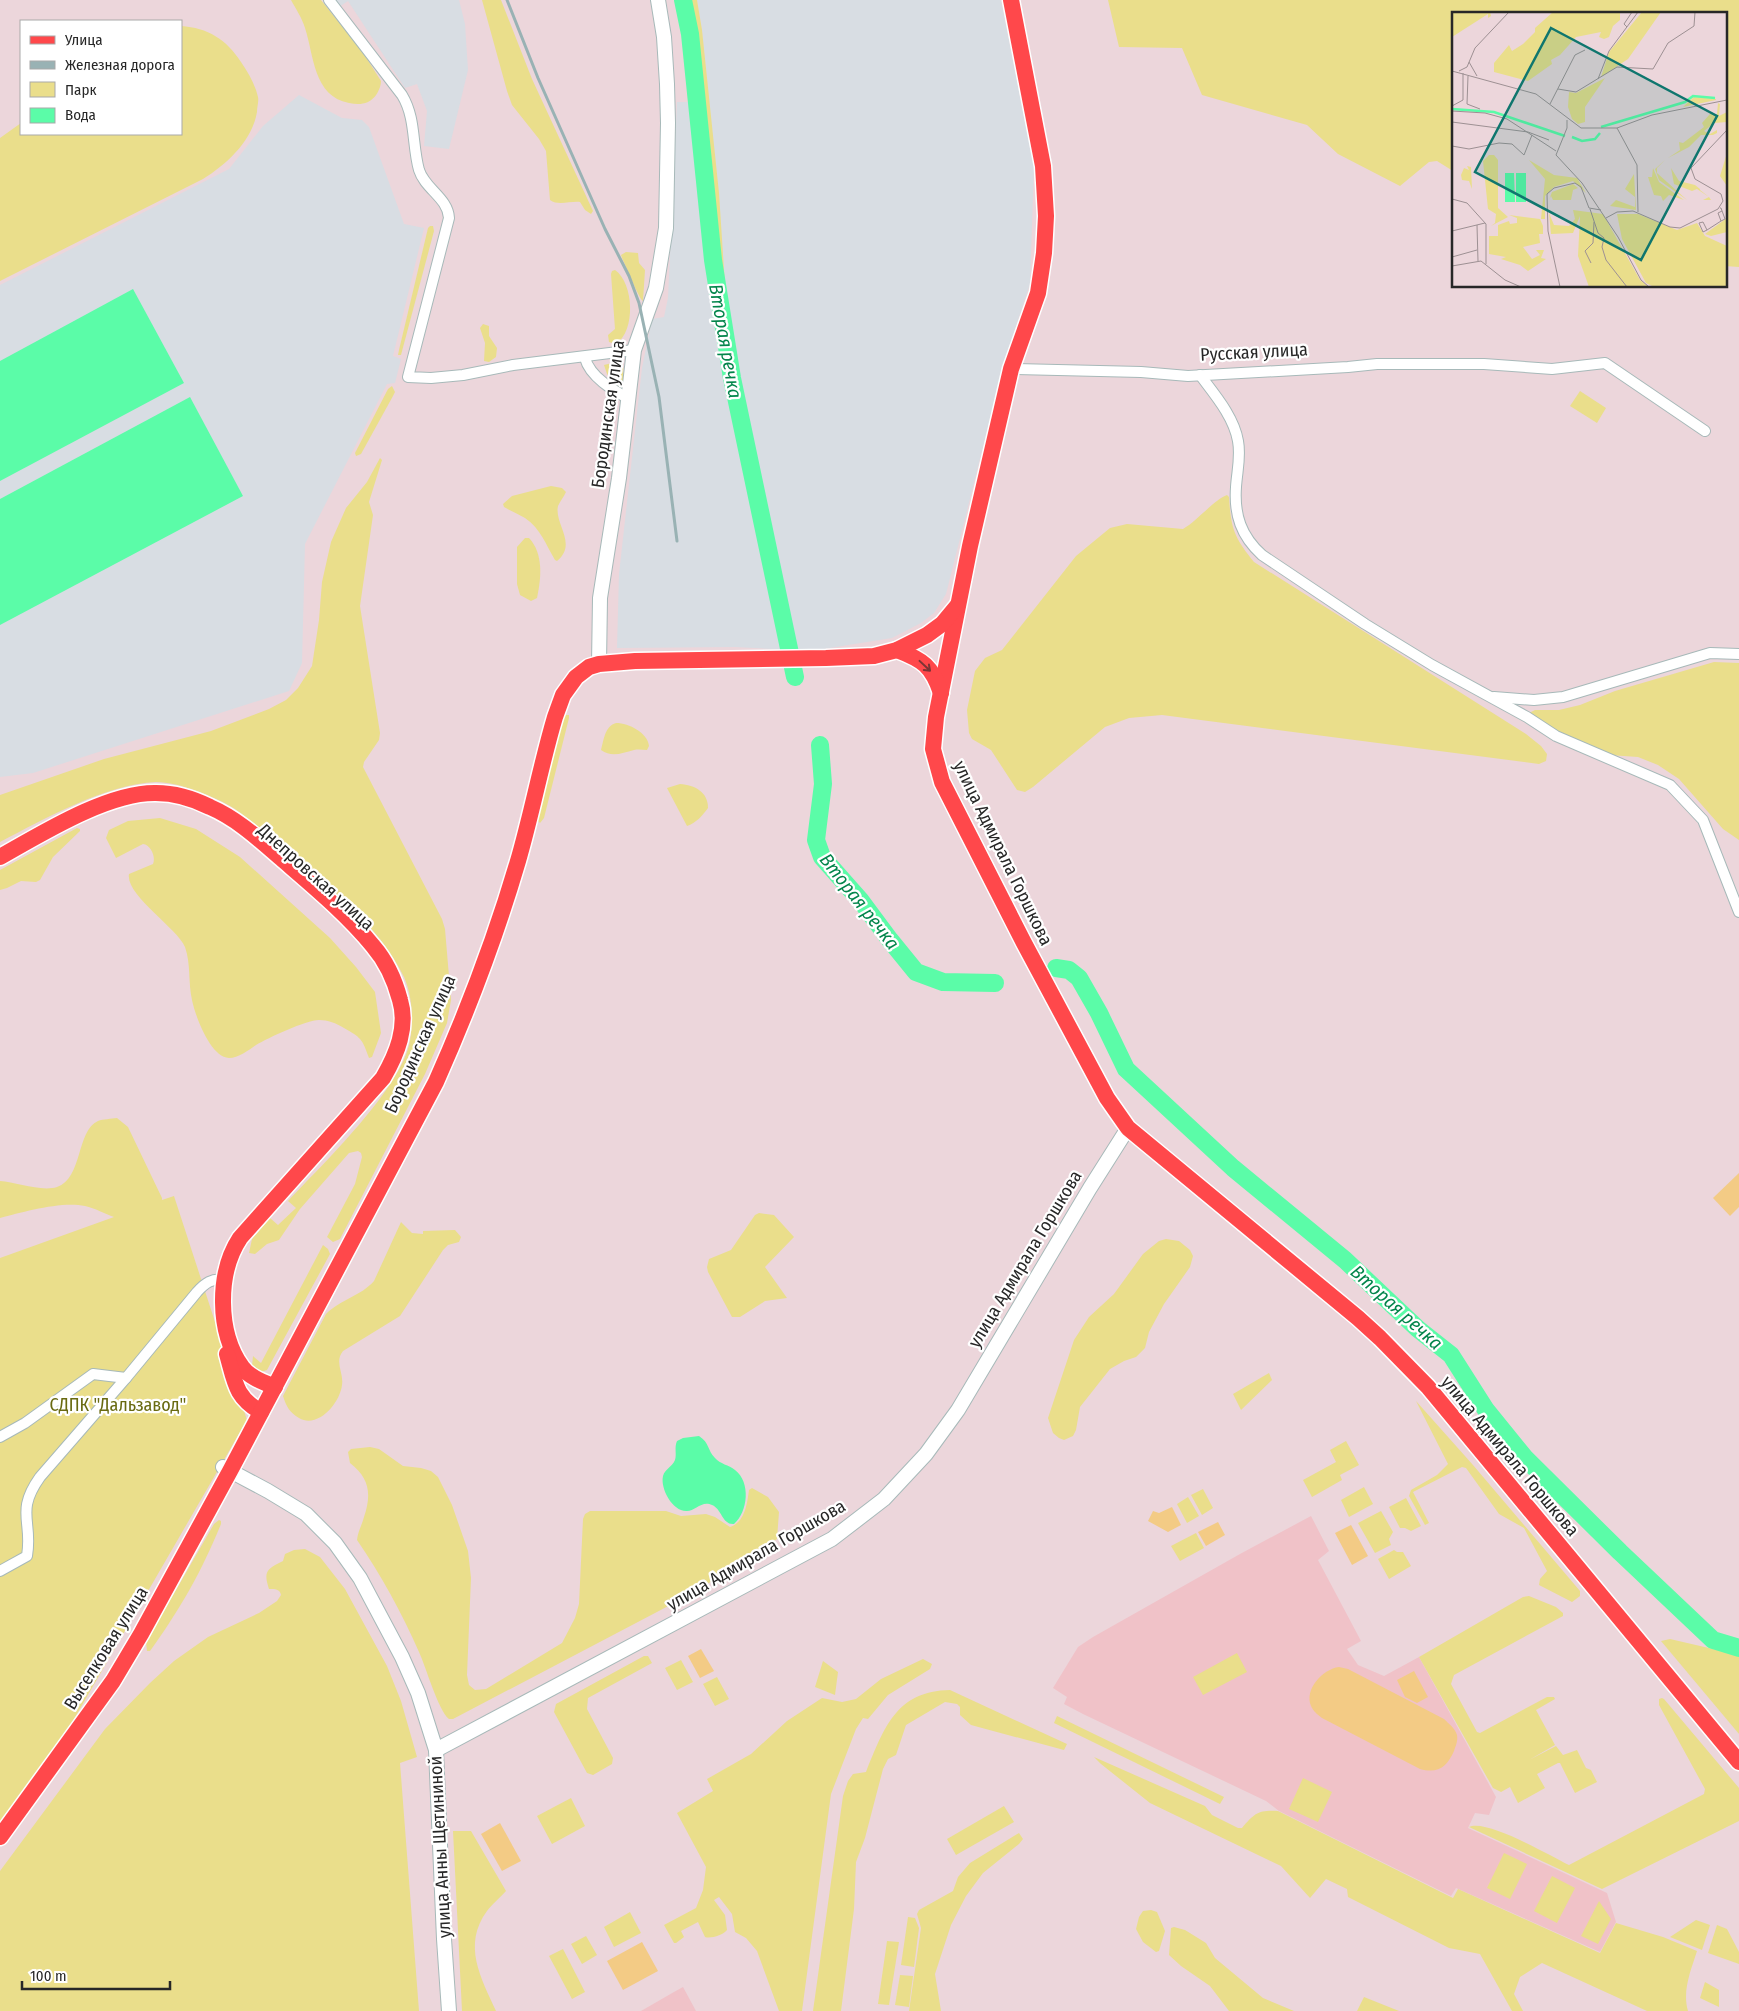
<svg xmlns="http://www.w3.org/2000/svg" width="1739" height="2011" font-family="'Fira Sans Condensed',sans-serif">
<style>
.industrial{fill:#d8dde3}
.education{fill:#f0c2c8}
.green{fill:#eade8b}
.pitch{fill:#f3cb85}
.water{fill:#5bfca8}
.lines{fill:none;stroke-linecap:round;stroke-linejoin:round}
.river{stroke:#5bfca8;stroke-width:18}
.minor-casing{stroke:#a7b9b9;stroke-width:12}
.secondary-casing{stroke:#a7b9b9;stroke-width:16}
.primary-casing{stroke:#fff;stroke-width:19}
.minor{stroke:#fff;stroke-width:10}
.secondary{stroke:#fff;stroke-width:14}
.primary{stroke:#ff484b;stroke-width:16}
.rail{stroke:#99b2b4;stroke-width:3}
.oneway{stroke:#7d3435}
.labels{text-anchor:middle;stroke-width:4.5;stroke-linejoin:round;paint-order:stroke}
.street-label{font-size:18px;fill:#272727;stroke:#fff}
.park-label{font-size:18px;fill:#696a11;stroke:#fff}
.water-label{font-size:19px;font-style:italic;fill:#03854b;stroke:#fff}
.inset-river{fill:none;stroke:#5bfca8;stroke-width:2.5}
.inset-road{fill:none;stroke:#9d9093;stroke-width:1}
.view{fill:#0f766e;fill-opacity:0.15;stroke:#0f766e;stroke-width:2.5}
.inset-edge{fill:none;stroke:#272727;stroke-width:2.5}
</style>
<rect width="100%" height="100%" fill="#ecd6db"/>
<g class="industrial">
<polygon points="335,0 459,0 465,24 468,70 449,149 424,146 427,111 417,84 405,88 348,1 339,7"/>
<polygon points="697,0 1001,0 1034,167 1030,284 1005,359 946,594 934,613 921,623 892,638 811,651 735,647 617,648 619,574 642,368 652,319 664,317 668,298 677,102 709,102 702,30"/>
<polygon points="299,95 342,118 362,120 369,127 404,224 424,228 393,356 401,359 395,383 387,384 305,544 302,663 289,691 33,773 0,777 0,285 229,169 263,126"/>
</g>
<g class="education">
<polygon points="1311,1516 1329,1551 1318,1560 1361,1641 1347,1649 1358,1665 1384,1676 1419,1657 1496,1797 1489,1815 1475,1813 1468,1828 1607,1893 1616,1922 1600,1952 1456,1888 1451,1896 1279,1811 1266,1801 1083,1714 1064,1704 1067,1697 1053,1688 1078,1647 1093,1637 1240,1554"/>
<polygon points="683,1987 696,2011 641,2011 674,1992"/>
</g>
<g class="green">
<path d="M291 0H321L362 51 381 81C381 89 375 99 368 102 361 105 355 104 349 103 313 96 314 55 305 28 302 18 296 9 291 0Z"/>
<path d="M482 0H501L532 79 593 211 591 214 585 210 580 202C570 201 558 206 550 200L546 151 539 139 512 105 507 91Z"/>
<polygon points="689,0 697,0 702,30 719,193 726,300 722,297 696,35"/>
<polygon points="1108,0 1739,0 1739,267 1725,266 1725,14 1453,14 1453,171 1437,161 1429,162 1400,186 1338,154 1307,125 1202,95 1182,48 1119,47"/>
<path d="M181 26C208 28 226 39 241 62 248 72 255 84 258 97 259 101 257 107 257 112 252 141 227 164 203 179L0 281V138L21 123V134H181Z"/>
<polygon points="430,226 433,226 434,231 401,355 398,355 399,350 428,228"/>
<path d="M626 252 638 253 639 263 645 270 643 301C639 299 626 266 622 258L621 255Z"/>
<path d="M615 270C634 283 636 331 616 344L609 342 608 335 615 329 611 274 612 271Z"/>
<polygon points="483,324 489,326 489,336 497,348 496,357 489,362 484,361 485,343 480,328"/>
<polygon points="620,361 623,365 624,384 620,387 607,374 604,365"/>
<polygon points="392,386 395,392 393,396 361,454 356,456 355,453 388,389"/>
<polygon points="1580,391 1606,408 1597,423 1570,406"/>
<path d="M380 458 382 460 369 502 373 515 360 606 380 733 379 740 364 762 363 767 442 919 445 929 451 1000 447 1023 425 1074 340 1239 333 1242 327 1237 355 1184 362 1157 361 1153 358 1151 349 1153 300 1209 279 1240 267 1244 255 1254 249 1253 252 1239 270 1218 278 1225 296 1208 288 1201C323 1164 401 1089 410 1041 413 1020 413 998 404 977 380 927 330 887 288 852 271 838 254 822 235 809 216 797 179 782 156 782 106 784 44 819 0 842V795L104 759 211 731 269 709 286 700 298 688 312 666 319 620 322 582 331 542 346 508 367 482Z"/>
<path d="M551 486 562 488 566 492C564 497 560 501 558 506 554 524 578 544 557 561L555 560C546 545 541 529 525 518 518 514 511 511 504 507L503 504 512 496Z"/>
<path d="M1227 495 1229 497C1231 529 1234 537 1254 562L1526 734 1541 746 1547 754 1546 761 1539 764 1162 715 1129 718 1105 727 1033 787 1025 792 1017 790 991 750 972 739 969 733 967 710 975 671 985 658 1002 650 1076 556 1110 528 1127 524 1183 529C1197 521 1215 499 1227 495Z"/>
<path d="M525 538H529C544 554 541 579 537 598L531 601 520 595 517 584V547Z"/>
<polygon points="1714,662 1739,663 1739,840 1723,829 1679,779 1658,765 1638,757 1594,754 1529,713 1535,710 1559,710 1580,705 1615,691"/>
<path d="M565 715H569V718L544 818 540 823 538 821C546 785 553 750 565 715Z"/>
<path d="M616 723C629 723 648 733 649 746L647 750C643 750 639 749 634 750 622 753 612 758 601 750 604 739 605 726 616 723Z"/>
<path d="M680 784C695 785 708 792 708 808 702 816 696 823 687 826L667 788Z"/>
<path d="M160 818 196 829 240 857 330 938 356 967 375 992 381 1033 372 1057 369 1058C362 1038 361 1038 344 1028 336 1023 328 1020 319 1020 306 1020 268 1038 256 1045 249 1050 238 1058 229 1058 210 1057 195 1015 192 1000 188 983 191 964 185 947 177 928 125 895 129 874L153 864C156 857 151 845 143 844L116 858 106 838 109 830 128 821Z"/>
<polygon points="77,828 80,829 80,831 53,857 40,880 36,882 21,881 7,888 0,890 0,870"/>
<path d="M117 1118 128 1127 162 1198V1200L174 1196 247 1420 59 1745 0 1830V1258L114 1217C105 1214 95 1208 85 1206 61 1201 23 1212 0 1218V1181C16 1182 41 1192 57 1187 83 1178 76 1131 98 1121 103 1119 111 1119 117 1118Z"/>
<polygon points="759,1213 774,1215 794,1237 765,1267 787,1298 765,1301 740,1317 732,1317 708,1272 707,1267 709,1259 731,1250 755,1215"/>
<path d="M401 1222 412 1233 423 1234V1231L455 1230 461 1237 459 1242 448 1245 443 1250 400 1316 343 1351C334 1362 344 1373 342 1385 340 1403 318 1429 299 1418 290 1413 286 1406 283 1396L326 1314C341 1299 361 1296 374 1281Z"/>
<polygon points="1166,1239 1179,1241 1190,1250 1193,1256 1190,1267 1164,1304 1149,1332 1145,1348 1136,1357 1124,1361 1110,1369 1080,1407 1076,1430 1073,1436 1064,1440 1059,1438 1053,1433 1048,1418 1074,1340 1089,1317 1114,1294 1143,1254 1159,1241"/>
<polygon points="323,1245 328,1249 330,1254 267,1370 261,1372 252,1366 253,1356 261,1363"/>
<polygon points="1269,1373 1272,1380 1241,1410 1233,1394"/>
<polygon points="1416,1401 1473,1465 1580,1591 1580,1596 1572,1602 1539,1585 1540,1579 1547,1571 1524,1528 1499,1514 1466,1468 1462,1467 1413,1492 1429,1523 1425,1525 1409,1496 1411,1490 1437,1475 1448,1464"/>
<polygon points="1346,1441 1359,1465 1340,1475 1342,1480 1312,1497 1303,1480 1336,1462 1330,1450"/>
<path d="M370 1447 379 1449 403 1466 421 1468 431 1471 438 1477 452 1505 468 1551 471 1578 467 1675 469 1685 475 1690 486 1689 562 1643 575 1618 579 1604 583 1519 585 1514 590 1511H666L681 1516 706 1514 715 1517 730 1527C745 1522 747 1504 749 1490L752 1488 768 1497 779 1512 777 1539 695 1592 453 1719H449C438 1710 426 1667 419 1652 402 1613 381 1575 357 1540 358 1531 362 1525 364 1517 372 1493 369 1478 350 1463L348 1452 351 1449Z"/>
<polygon points="1364,1487 1373,1504 1349,1517 1341,1500"/>
<polygon points="1203,1489 1213,1508 1202,1515 1191,1495"/>
<polygon points="1188,1497 1199,1516 1187,1523 1177,1504"/>
<polygon points="1406,1498 1421,1526 1411,1531 1405,1528 1400,1528 1389,1507"/>
<polygon points="1381,1511 1393,1532 1389,1539 1391,1545 1375,1553 1358,1523"/>
<path d="M219 1520 221 1521V1524C201 1573 180 1609 150 1651H147L146 1642 214 1524Z"/>
<polygon points="1196,1533 1204,1548 1180,1561 1171,1546"/>
<path d="M305 1549 320 1557 345 1589 387 1666 401 1701 417 1757 400 1763 419 2011H0V1871L105 1729 150 1683 174 1661 208 1637 259 1613 277 1601 281 1595C280 1589 275 1589 269 1589 263 1571 267 1569 283 1561L285 1554 294 1550Z"/>
<polygon points="1394,1550 1397,1552 1403,1552 1411,1566 1389,1579 1378,1559"/>
<polygon points="1529,1596 1556,1607 1563,1613 1563,1616 1454,1675 1451,1684 1477,1732 1480,1733 1547,1697 1554,1697 1555,1699 1536,1710 1555,1745 1529,1760 1556,1746 1563,1755 1577,1750 1586,1768 1591,1770 1597,1782 1575,1793 1560,1763 1558,1763 1537,1774 1545,1788 1518,1803 1510,1787 1501,1792 1493,1788 1419,1657 1523,1597"/>
<polygon points="1670,1639 1739,1655 1739,1734 1661,1641"/>
<polygon points="1237,1653 1247,1672 1203,1695 1193,1677"/>
<polygon points="644,1656 648,1656 652,1663 588,1698 587,1709 613,1758 612,1764 593,1775 587,1773 554,1712 556,1704"/>
<path d="M923 1659 932 1664 930 1669 888 1695 868 1719 863 1718 856 1729 831 1794 802 2011H779L757 1951 746 1938 735 1932 732 1914 719 1897 714 1900 725 1915 727 1930C723 1935 711 1939 705 1937L698 1922 681 1931 684 1937 676 1943H674L664 1925 696 1908 703 1890 706 1867 677 1813 713 1791 707 1779 751 1754 787 1721 822 1698 842 1702 856 1699 881 1679Z"/>
<polygon points="681,1660 693,1682 677,1690 665,1668"/>
<polygon points="823,1661 838,1672 835,1695 815,1687"/>
<polygon points="717,1677 729,1699 715,1706 703,1684"/>
<path d="M950 1690 1067 1744 1064 1750 971 1725 960 1715V1707L957 1704 945 1702 906 1725 896 1755 888 1759 883 1769 865 1838 856 1862 854 1909 841 2011H813L843 1796 848 1781 853 1774 866 1772C884 1728 896 1691 950 1690Z"/>
<path d="M1662 1698 1664 1699 1739 1788V1821L1602 1889 1469 1827C1487 1819 1549 1855 1569 1865L1704 1794 1705 1789 1659 1705V1699Z"/>
<polygon points="1057,1716 1224,1797 1220,1804 1054,1723"/>
<path d="M1094 1757 1205 1806 1212 1815 1238 1828H1242C1255 1813 1258 1810 1278 1811L1453 1898 1458 1889 1600 1953 1616 1923 1663 1937 1697 1951C1691 1970 1682 1991 1688 2011H1647L1542 1963 1520 1977 1514 1994 1523 2011H1512L1480 1954 1449 1948 1348 1897 1347 1889 1326 1879 1310 1898 1281 1866 1150 1803 1101 1764Z"/>
<polygon points="1303,1778 1332,1792 1318,1822 1289,1809"/>
<polygon points="571,1798 585,1826 552,1844 537,1816"/>
<polygon points="1004,1806 1014,1822 956,1855 947,1839"/>
<path d="M453 1831H471L506 1891C500 1898 492 1904 487 1911 462 1945 481 1978 496 2011H462Z"/>
<polygon points="1019,1833 1023,1839 1019,1844 983,1873 966,1896 951,1925 935,1974 941,2011 909,2011 921,1928 917,1914 919,1910 953,1891 958,1877 970,1863"/>
<polygon points="1504,1853 1527,1864 1510,1899 1487,1888"/>
<polygon points="1552,1876 1575,1888 1557,1923 1534,1911"/>
<polygon points="1599,1901 1611,1919 1598,1944 1581,1936"/>
<polygon points="1151,1910 1157,1912 1165,1931 1159,1951 1156,1952 1143,1942 1136,1929 1139,1917 1143,1911"/>
<polygon points="630,1912 641,1933 614,1947 604,1927"/>
<polygon points="908,1917 915,1918 919,1928 914,1967 901,1965"/>
<polygon points="1696,1920 1710,1925 1702,1950 1670,1937"/>
<polygon points="1717,1925 1727,1929 1739,1952 1739,1964 1708,1953"/>
<polygon points="1174,1927 1185,1930 1206,1943 1215,1958 1263,1998 1294,2011 1229,2011 1210,1986 1181,1966 1169,1955 1171,1928"/>
<polygon points="586,1936 597,1955 582,1964 571,1944"/>
<polygon points="887,1941 899,1942 889,2005 878,2004"/>
<polygon points="563,1949 585,1992 572,1999 549,1956"/>
<polygon points="900,1975 913,1976 909,2007 895,2005"/>
<polygon points="1705,1982 1719,1990 1719,2007 1700,1998"/>
<polygon points="1364,1997 1399,2011 1357,2011"/>
</g>
<g class="pitch">
<polygon points="1739,1173 1739,1207 1730,1216 1713,1198"/>
<polygon points="1172,1507 1181,1525 1168,1532 1148,1521 1153,1511 1159,1513"/>
<polygon points="1218,1522 1225,1535 1206,1546 1198,1532"/>
<polygon points="1351,1525 1368,1556 1352,1565 1335,1533"/>
<polygon points="701,1649 714,1671 700,1678 688,1656"/>
<path d="M1339 1667 1348 1669 1444 1719C1449 1724 1455 1728 1457 1735 1458 1741 1456 1745 1454 1751 1447 1767 1438 1774 1420 1769L1322 1718C1318 1715 1313 1711 1311 1706 1304 1689 1323 1669 1339 1667Z"/>
<polygon points="1414,1671 1428,1697 1417,1703 1405,1697 1397,1680"/>
<polygon points="500,1823 521,1861 502,1871 481,1834"/>
<polygon points="642,1942 658,1971 623,1990 607,1961"/>
</g>
<g class="water">
<polygon points="133,289 184,383 0,481 0,361"/>
<polygon points="190,397 243,496 0,625 0,499"/>
<path d="M699 1436C710 1443 707 1450 715 1458 720 1464 729 1465 735 1470 751 1482 748 1512 734 1524 722 1525 722 1509 712 1505 702 1500 695 1511 687 1511 673 1512 660 1489 663 1476 665 1469 672 1467 675 1460 677 1454 674 1448 677 1441L683 1438Z"/>
</g>
<g class="lines">
<g class="river">
<polyline points="683,0 690,34 713,260 732,378 795,677"/>
<polyline points="820,745 823,784 816,840 822,857 861,901 890,940 916,972 943,982 995,983"/>
<polyline points="1056,968 1069,970 1079,978 1099,1013 1126,1069 1233,1168 1345,1260 1418,1329 1451,1355 1486,1410 1525,1458 1620,1552 1713,1640 1739,1648"/>
</g>
<defs>
<g id="minor">
<path d="M329 0 402 95C416 118 412 145 419 170 425 189 448 198 449 218L408 377 431 378 463 375 513 365 634 350"/>
<path d="M585 358C590 377 613 390 629 399"/>
<polyline points="1011,369 1141,372 1188,376 1348,367 1377,364 1484,364 1552,369 1605,363 1705,431"/>
<path d="M1200 375C1215 395 1234 417 1238 441 1241 457 1237 471 1236 487 1234 515 1241 536 1262 555L1365 624 1432 665 1527 717 1556 736 1670 785 1703 820 1739 912"/>
<polyline points="1494,697 1534,700 1563,697 1710,653 1739,654"/>
<polyline points="0,1437 25,1423 93,1374 126,1378"/>
<path d="M0 1571 27 1556C33 1521 15 1512 40 1477L126 1378 197 1292C205 1283 212 1278 224 1280"/>
</g>
<g id="secondary">
<polyline points="599,664 600,598 619,478 634,350 656,288 666,228 668,123 667,84 664,37 658,0"/>
<polyline points="223,1467 268,1491 306,1514 335,1543 360,1578 402,1657 418,1693 436,1750 444,1939 449,2011"/>
<polyline points="436,1750 832,1539 884,1499 926,1454 958,1410 1090,1188 1128,1128"/>
</g>
<g id="primary">
<polyline points="1011,0 1043,166 1046,216 1044,253 1038,293 1011,369 970,546 936,717 933,749 942,782 1024,943 1107,1098 1128,1128 1358,1318 1380,1338 1428,1387 1739,1762"/>
<path d="M897 650C923 660 932 666 941 693"/>
<path d="M0 857C41 834 108 792 156 793 174 793 194 799 210 807 238 819 261 841 283 860 313 886 348 915 373 946 386 961 395 981 400 1000 408 1027 397 1054 383 1078L240 1238C217 1273 217 1332 242 1367 249 1377 263 1382 275 1387"/>
<path d="M227 1354C235 1382 235 1397 261 1412"/>
<path d="M0 1837 113 1681 141 1634 230 1471 436 1082C468 1010 496 936 518 861 532 813 541 764 555 717L563 695 576 677 589 667 599 664 635 661 826 658 874 656 897 650 927 635 942 624 957 606"/>
</g>
</defs>
<use href="#minor" class="minor-casing"/>
<use href="#secondary" class="secondary-casing"/>
<use href="#primary" class="primary-casing"/>
<use href="#minor" class="minor"/>
<use href="#secondary" class="secondary"/>
<use href="#primary" class="primary"/>
<polyline class="rail" points="507,0 538,78 605,229 629,276 639,303 659,397 677,541"/>
</g>
<defs><path id="oneway-shaft" d="M-6 0H5M1.5-3L5.5 0L1.5 3" fill="none" stroke-width="1.6" stroke-linecap="round" stroke-linejoin="round" transform="scale(1.25)"/></defs>
<use class="oneway" href="#oneway-shaft" transform="translate(925 666) rotate(43)"/>
<g class="labels">
<g class="street-label">
<text transform="translate(1254 352) rotate(-3)" y="6">Русская улица</text>
<text transform="translate(608 414) rotate(-82)" y="6">Бородинская улица</text>
<text transform="translate(1003 853) rotate(64)" y="6">улица Адмирала Горшкова</text>
<text transform="translate(316 877) rotate(42)" y="6">Днепровская улица</text>
<text transform="translate(420 1044) rotate(-66)" y="6">Бородинская улица</text>
<text transform="translate(1025 1259) rotate(-59)" y="6">улица Адмирала Горшкова</text>
<text transform="translate(1510 1456) rotate(50)" y="6">улица Адмирала Горшкова</text>
<text transform="translate(756 1555) rotate(-30)" y="6">улица Адмирала Горшкова</text>
<text transform="translate(106 1648) rotate(-58)" y="6">Выселковая улица</text>
<text transform="translate(440 1847) rotate(-93)" y="6">улица Анны Щетининой</text>
</g>
<g class="park-label">
<text x="118" y="1411">СДПК "Дальзавод"</text>
</g>
<g class="water-label">
<text transform="translate(726 341) rotate(80)" y="7">Вторая речка</text>
<text transform="translate(860 901) rotate(52)" y="7">Вторая речка</text>
<text transform="translate(1397 1307) rotate(42)" y="7">Вторая речка</text>
</g>
</g>
<g transform="translate(1452 12)">
<rect width="275" height="275" fill="#ecd6db"/>
<path d="M0 0H38L39 4 36 6V2L0 25ZM101 0H168V8L161 14 157 25 152 27 147 25 149 20 124 25 108 43 99 48 100 52 76 69 42 60V51L57 33 60 39 71 32 83 20V16ZM190 0H209L176 47 149 65 157 40ZM153 66 133 95V110L126 112 120 107 116 95 117 80 124 81ZM242 85 264 87V88L231 95ZM266 91 268 92 267 104 275 100V110L262 111 252 119 258 122 265 118V121L261 123H249L237 135 216 146 228 138 227 130 231 131 252 115 250 111 258 102H265ZM275 141V174L268 164ZM37 143H42L46 148V196L56 205 39 214 43 211 44 202 36 197 31 149ZM77 148 102 163 125 166 134 181 121 169 102 175 93 184V207H89L93 167ZM213 148 205 156V161L235 188 207 168 203 157ZM15 154 19 155 20 177 17 169 10 168 9 163 12 156 17 158ZM201 156 207 170 232 188 217 183 211 189 209 184 202 183 196 165H200ZM219 156 227 169 243 173 248 177V178L257 185 259 188H251L257 185 245 177 240 179 222 172ZM182 162 184 198 158 194 164 188 183 195V185L173 177ZM121 172 126 176 121 178 119 188H101L99 184 97 188 100 180ZM121 198 151 202 188 268 197 275H137L126 244 128 204 121 221 99 222 97 201 102 213 117 214 123 207ZM165 202H186L225 218 245 211 253 224 275 234V275H202L194 271 170 227ZM57 203 88 207 91 214V222H87L88 231 71 235 80 247 88 243 84 238H92L89 246 94 247 76 259 68 253 49 247 54 245 37 242V224H46V213L57 209 58 212 65 211V206ZM275 206V220L259 224 253 222Z" fill="#eade8b"/>
<path d="M53 161H62L63 190H53ZM64 161H74V190H64Z" fill="#5bfca8"/>
<path class="inset-river" d="M0 97 42 100 113 124M149 115 233 90 241 84 263 86M120 125 130 129 143 127 148 121"/>
<path class="inset-road" d="M175 15 172 12 180 0M17 50 25 64M0 59 84 82 129 116H165L200 103 275 88M7 59 15 55 23 36 57 0M16 64 15 92 28 97M146 67 157 39 186 0M106 77 124 80 165 55 201 57 216 31 242 14 243 0M98 92 123 43 133 38M0 94 11 88V61M0 99 33 101 55 107 104 139M115 108V116L104 143 130 171 166 225 189 268 197 275M0 110 76 120 97 128M165 116 185 153 186 200M0 134 17 137 47 131 60 132 72 143 80 123M0 187 15 191 34 212V252M268 196H269L273 207 269 209 266 201 270 199M138 197 146 221 152 226 150 235 154 248 175 275M154 206 165 200 181 199 218 215 228 216 266 197 271 189 269 182 243 167 239 156 275 118M25 213 26 249M255 218 251 220 247 211 251 210 255 218 269 209M0 219 33 211M0 245 25 238M139 251 133 239 141 231 142 210M0 254 29 249 53 268 69 275M108 275 96 219 95 182 102 176 123 171 129 175 137 196 149 198"/>
<path class="view" d="M99 16 265 104 189 248 23 160Z"/>
<rect width="275" height="275" class="inset-edge"/>
</g>
<rect x="20" y="20" width="162" height="115" fill="#ffffff" stroke="#a9a9a9"/>
<rect x="30" y="36" width="25" height="8" fill="#ff484b" stroke="#a9a9a9"/>
<text x="65" y="45" font-size="15" fill="#272727">Улица</text>
<rect x="30" y="61" width="25" height="8" fill="#99b2b4" stroke="#a9a9a9"/>
<text x="65" y="70" font-size="15" fill="#272727">Железная дорога</text>
<rect x="30" y="82" width="25" height="15" fill="#eade8b" stroke="#a9a9a9"/>
<text x="65" y="95" font-size="15" fill="#272727">Парк</text>
<rect x="30" y="108" width="25" height="15" fill="#5bfca8" stroke="#a9a9a9"/>
<text x="65" y="120" font-size="15" fill="#272727">Вода</text>
<path d="M22 1981v8h148v-8" fill="none" stroke="#272727" stroke-width="2.5"/>
<text x="30" y="1981" font-size="15" fill="#272727" stroke="#ffffff" stroke-width="4" paint-order="stroke">100 m</text>
</svg>
